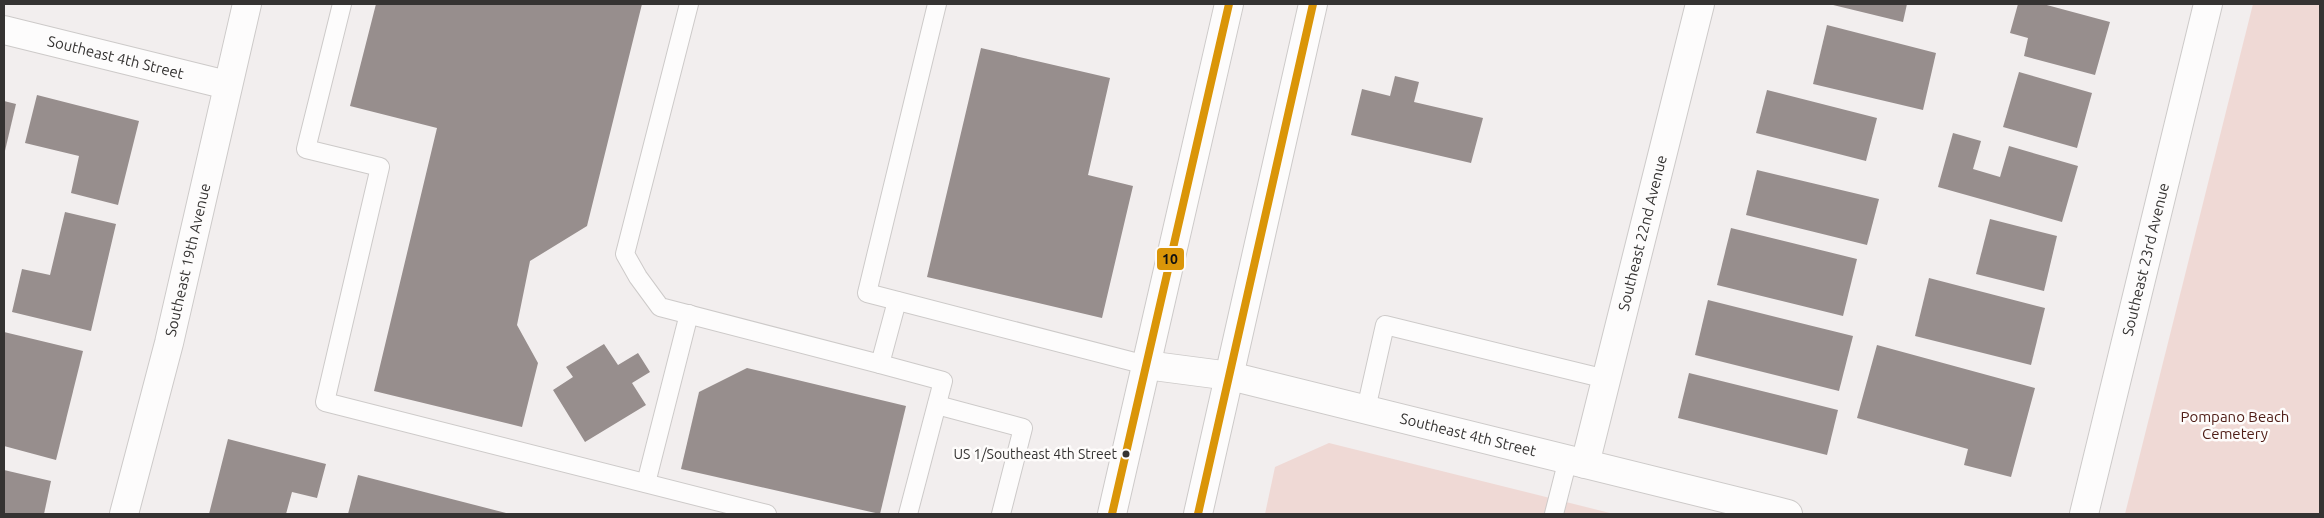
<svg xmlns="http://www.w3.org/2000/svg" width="2324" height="518" font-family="Ubuntu,sans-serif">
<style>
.green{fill:#efd9d5}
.building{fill:#978e8d}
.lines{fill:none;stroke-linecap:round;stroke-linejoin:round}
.service-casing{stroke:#cdcac9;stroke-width:20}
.minor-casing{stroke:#cdcac9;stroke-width:30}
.primary-casing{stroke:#cdcac9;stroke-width:30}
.service{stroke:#fdfcfc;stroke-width:18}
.minor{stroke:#fdfcfc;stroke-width:28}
.primary{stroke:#fdfcfc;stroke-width:28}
.bus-1-casing{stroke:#fefcfb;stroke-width:11}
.bus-1{stroke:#da9508;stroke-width:8}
.bus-dot{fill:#353332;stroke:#fefcfb;stroke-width:2}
.labels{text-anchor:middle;stroke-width:5;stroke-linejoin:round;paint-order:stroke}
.bus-label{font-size:14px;fill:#353332;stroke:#fefcfb;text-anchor:end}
.street-label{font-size:15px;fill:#353332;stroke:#fefcfb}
.park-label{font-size:15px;fill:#4e1c15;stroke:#fefcfb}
.line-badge{stroke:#fefcfb;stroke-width:2}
.pale-badge-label{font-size:14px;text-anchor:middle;font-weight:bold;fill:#111}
</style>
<rect width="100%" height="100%" fill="#f2eeee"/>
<g class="green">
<polygon points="2253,4 2320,4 2320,514 2125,514"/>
<polygon points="1329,443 1614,514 1265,514 1275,467"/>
</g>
<g class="building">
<polygon points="376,4 642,4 587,226 530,261 517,325 538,363 522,427 374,391 437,128 350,106"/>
<polygon points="1829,4 1907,4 1903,22"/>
<polygon points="2018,4 2043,4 2110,22 2095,75 2024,56 2028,38 2010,33"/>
<polygon points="1827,25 1936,53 1923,110 1813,84"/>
<polygon points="981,48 1110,78 1088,175 1133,186 1102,318 927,277"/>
<polygon points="2019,72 2092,93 2077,148 2003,127"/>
<polygon points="1395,76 1419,82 1414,102 1483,118 1471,163 1351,135 1362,89 1390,96"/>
<polygon points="1767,90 1877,118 1866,161 1756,133"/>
<polygon points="37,95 139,121 118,205 71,193 79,156 25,143"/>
<polygon points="4,101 16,104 4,155"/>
<polygon points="1953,133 1981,141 1973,169 2000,177 2009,146 2078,166 2062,222 1938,187"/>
<polygon points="1757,170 1879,199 1867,245 1746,215"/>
<polygon points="65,212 116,224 91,331 12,312 22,269 50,275"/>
<polygon points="1990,219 2057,236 2044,291 1976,274"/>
<polygon points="1731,228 1857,259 1843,316 1717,285"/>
<polygon points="1929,278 2045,308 2031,365 1915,336"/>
<polygon points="1708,300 1853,336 1839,391 1695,355"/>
<polygon points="4,332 83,351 56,460 4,446"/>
<polygon points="604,344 618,365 638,353 650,372 632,383 646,405 585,442 553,390 573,377 566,367"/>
<polygon points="1877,345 2035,388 2011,477 1964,465 1968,449 1857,418"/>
<polygon points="747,368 906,406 880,514 681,469 699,392"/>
<polygon points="1689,373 1838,410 1827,455 1678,418"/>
<polygon points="228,439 326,464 317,498 292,492 286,514 209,514"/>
<polygon points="4,470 51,481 44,514 4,514"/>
<polygon points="358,475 510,514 348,514"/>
</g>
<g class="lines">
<defs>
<g id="service">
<polyline points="342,4 306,149 380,167 325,402 767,514"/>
<polyline points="689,4 625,254 638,277 660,307 880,364 897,301"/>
<polyline points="937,4 867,293 1146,365"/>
<polyline points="880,364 943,381 908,514"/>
<polyline points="937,405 1023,428 1001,514"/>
<polyline points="1366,409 1385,325 1606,379"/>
<polyline points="646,483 689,314"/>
<polyline points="1554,514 1568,459"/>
</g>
<g id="minor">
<path id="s1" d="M4 30 227 85"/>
<path id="s2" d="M1146 365 1230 376 1788 514"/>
<path id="s3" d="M1585 464 1700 4"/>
<path id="s4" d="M124 514 169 343 247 4"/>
<path id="s5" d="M2084 514 2208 4"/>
</g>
<g id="primary">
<polyline points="1112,514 1229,4"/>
<polyline points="1198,514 1313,4"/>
</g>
</defs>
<use href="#service" class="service-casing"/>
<use href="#minor" class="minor-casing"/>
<use href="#primary" class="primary-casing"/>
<use href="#service" class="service"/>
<use href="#minor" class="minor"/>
<use href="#primary" class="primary"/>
<defs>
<g id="bus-1">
<polyline points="1112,514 1229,4"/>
<polyline points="1198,514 1313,4"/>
</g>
</defs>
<use href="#bus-1" class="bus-1-casing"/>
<use href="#bus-1" class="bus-1"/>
</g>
<circle class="bus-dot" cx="1126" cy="454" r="4.5"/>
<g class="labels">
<g class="bus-label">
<text x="1117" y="459">US 1/Southeast 4th Street</text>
</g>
<g class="street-label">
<text dy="5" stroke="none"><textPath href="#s1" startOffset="115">Southeast 4th Street</textPath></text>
<text dy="5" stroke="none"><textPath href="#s3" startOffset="238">Southeast 22nd Avenue</textPath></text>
<text dy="5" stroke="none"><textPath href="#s4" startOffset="262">Southeast 19th Avenue</textPath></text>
<text dy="5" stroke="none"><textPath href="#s5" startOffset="262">Southeast 23rd Avenue</textPath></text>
<text dy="5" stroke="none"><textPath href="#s2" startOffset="330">Southeast 4th Street</textPath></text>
</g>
<g class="park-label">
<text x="2235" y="422">Pompano Beach<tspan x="2235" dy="17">Cemetery</tspan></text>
</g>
</g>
<rect class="line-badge" x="1156" y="247" width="29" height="24" rx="5" fill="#da9508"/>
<g class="pale-badge-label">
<text x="1170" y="264">10</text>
</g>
<rect width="2324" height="518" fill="none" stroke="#353332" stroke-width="10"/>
</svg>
